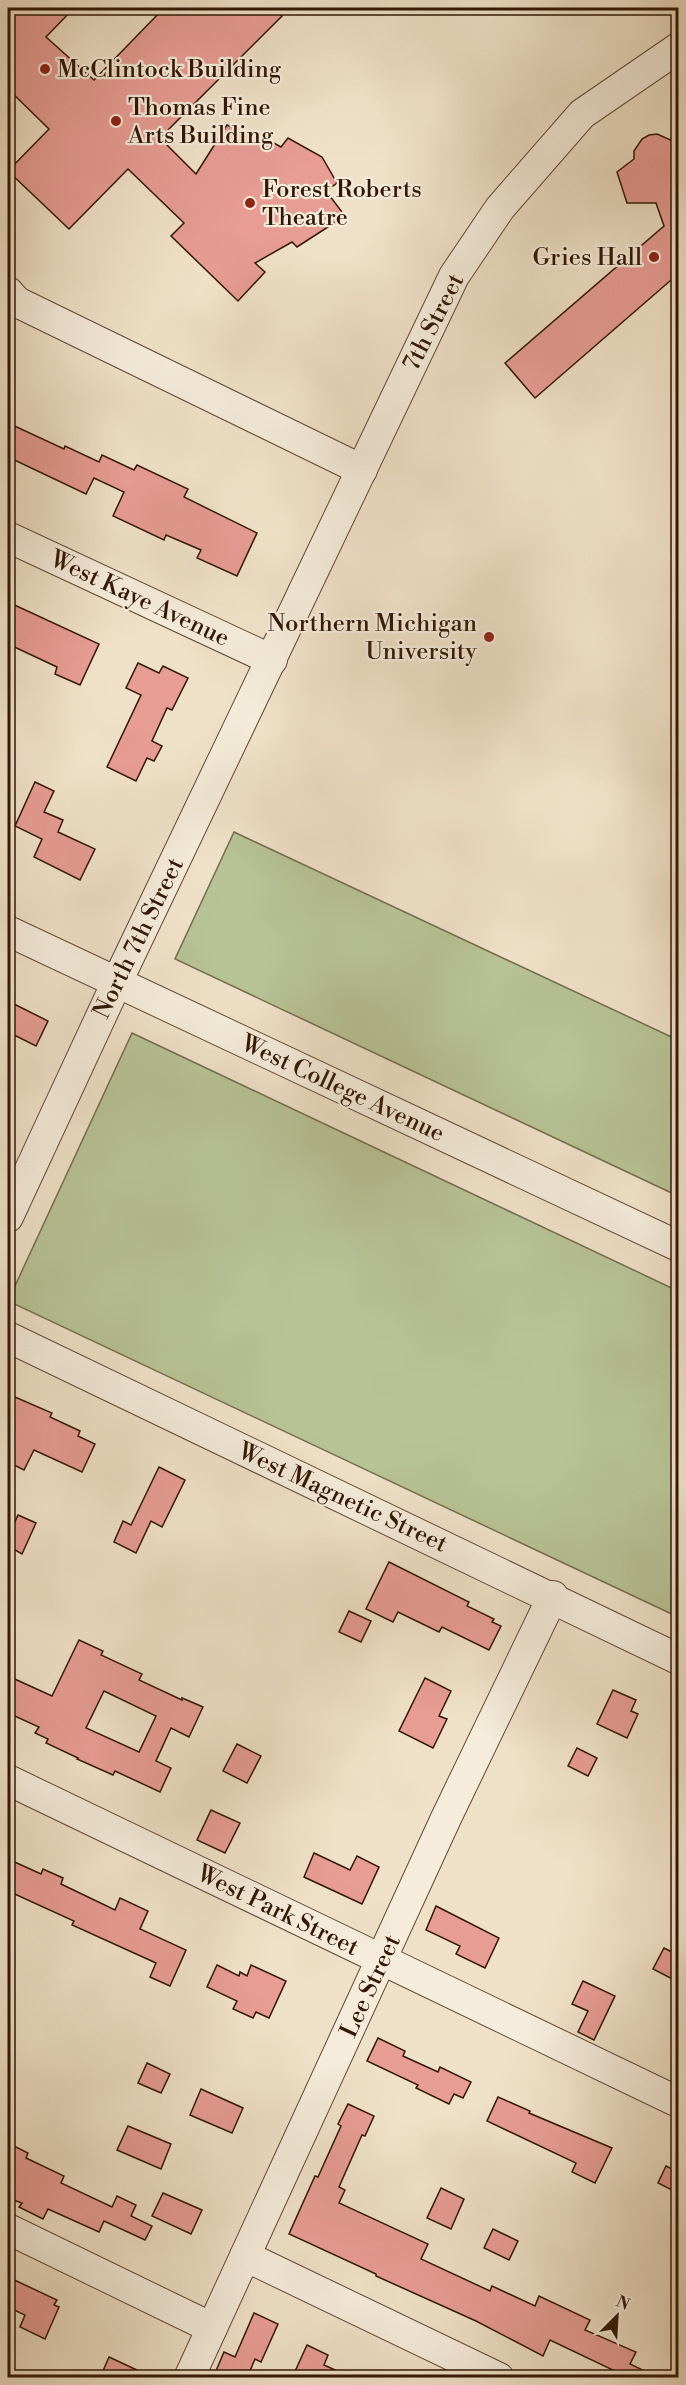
<svg xmlns="http://www.w3.org/2000/svg" width="686" height="2385" font-family="'Libre Bodoni',serif">
<style>
.green{fill:#b7c397;stroke:#746d4e;stroke-width:1.5}
.building{fill:#e79c94;stroke:#311704;stroke-width:1.5;fill-rule:evenodd}
.lines{fill:none;stroke-linecap:round;stroke-linejoin:round}
.minor-casing{stroke:#604a35;stroke-width:32}
.minor{stroke:#f5ecdb;stroke-width:30}
.poi-dot{fill:#8f2418;stroke:#f5ecdb;stroke-width:2}
.labels{text-anchor:middle;stroke-width:4.5;stroke-linejoin:round;paint-order:stroke}
.poi-label{font-size:24px;fill:#311704;stroke:#f5ecdb;text-anchor:start}
.street-label{font-size:24px;fill:#311704;stroke:#f5ecdb}
</style>
<rect width="100%" height="100%" fill="#efe1c8"/>
<filter id="stains"><feTurbulence type="fractalNoise" baseFrequency=".00333" numOctaves="4"/><feColorMatrix values="0 0 0 0 .2 0 0 0 0 .09 0 0 0 0 .02 0 0 0 .5 -.17"/></filter>
<radialGradient id="worn" r=".72"><stop offset=".6" stop-color="#630" stop-opacity="0"/><stop offset="1" stop-color="#630" stop-opacity=".3"/></radialGradient>
<g class="green">
<polygon points="234,832 678,1040 678,1196 175,959"/>
<polygon points="132,1033 678,1291 678,1617 8,1301"/>
</g>
<g class="building">
<polygon points="8,8 74,8 46,37 94,80 164,8 272,8 282,16 160,138 196,174 227,125 251,136 254,132 281,147 288,138 322,157 337,183 326,191 345,216 297,247 292,242 255,263 265,272 238,301 171,236 184,223 128,169 69,229 8,171 49,129 8,89"/>
<polygon points="657,134 673,141 678,149 678,274 535,398 505,363 664,226 656,203 627,203 617,172 634,159 634,151 642,139 649,135"/>
<polygon points="8,423 64,449 65,446 99,462 102,455 134,470 137,465 188,489 184,497 257,533 237,576 197,558 201,550 166,535 164,540 113,516 124,492 94,478 86,494 8,457"/>
<polygon points="8,602 99,644 80,685 55,674 57,667 8,644"/>
<polygon points="138,663 159,673 163,666 188,678 172,710 167,708 152,741 162,746 154,761 147,758 136,781 107,767 141,695 126,688"/>
<polygon points="35,782 54,791 44,812 63,820 58,832 95,849 80,880 34,857 42,839 15,826"/>
<polygon points="8,1001 48,1021 36,1046 8,1032"/>
<polygon points="8,1394 52,1413 50,1417 80,1431 78,1436 95,1444 82,1472 34,1450 24,1470 8,1462"/>
<polygon points="159,1467 185,1480 162,1527 151,1521 136,1553 114,1542 123,1521 131,1525"/>
<polygon points="18,1515 36,1523 22,1554 8,1546 8,1537"/>
<polygon points="389,1562 469,1602 467,1606 494,1619 492,1622 501,1626 489,1650 442,1627 439,1632 398,1612 393,1622 366,1609"/>
<polygon points="349,1611 371,1621 361,1642 339,1632"/>
<path d="M79 1640 103 1651 101 1655 142 1674 139 1680 182 1700V1698L203 1707 189 1737 171 1728 156 1761 171 1768 160 1792 115 1771 113 1775 77 1759 78 1758 46 1743 48 1739 35 1733 39 1727 8 1713V1676L52 1696ZM104 1691 156 1716 139 1752 86 1728Z"/>
<polygon points="425,1678 451,1691 439,1716 447,1719 433,1748 399,1731"/>
<polygon points="613,1690 636,1700 631,1711 638,1714 627,1738 597,1724"/>
<polygon points="237,1744 261,1756 247,1783 223,1771"/>
<polygon points="577,1748 597,1758 588,1776 568,1766"/>
<polygon points="211,1810 240,1823 225,1853 197,1840"/>
<polygon points="314,1853 350,1870 357,1856 379,1867 362,1904 304,1877"/>
<polygon points="8,1859 41,1874 43,1869 63,1878 61,1884 115,1910 120,1898 148,1911 140,1929 186,1950 170,1986 150,1977 156,1963 72,1925 74,1921 8,1891"/>
<polygon points="436,1906 499,1938 485,1968 456,1954 460,1946 426,1930"/>
<polygon points="664,1948 678,1955 678,1982 653,1969"/>
<polygon points="217,1965 239,1976 240,1972 247,1976 251,1965 286,1981 269,2018 256,2012 253,2018 233,2009 237,2001 207,1987"/>
<polygon points="583,1981 615,1996 594,2040 578,2032 588,2011 572,2004"/>
<polygon points="378,2038 405,2051 403,2056 438,2072 440,2067 471,2082 463,2098 454,2094 449,2104 416,2088 418,2085 367,2061"/>
<polygon points="147,2063 170,2074 161,2093 138,2083"/>
<polygon points="201,2089 243,2108 232,2133 190,2115"/>
<polygon points="498,2097 530,2111 529,2113 612,2148 595,2183 572,2172 576,2163 487,2121"/>
<polygon points="348,2104 374,2116 365,2136 362,2135 339,2187 345,2190 339,2203 428,2244 421,2259 490,2291 492,2286 535,2306 539,2296 590,2320 585,2330 636,2352 630,2364 659,2378 609,2378 613,2370 550,2340 543,2356 476,2321 376,2276 376,2274 289,2234 315,2176 318,2177 341,2126 338,2124"/>
<polygon points="128,2126 171,2144 161,2169 117,2150"/>
<polygon points="8,2143 28,2153 26,2158 64,2176 61,2183 112,2207 117,2196 136,2205 131,2216 152,2226 145,2240 104,2221 99,2232 48,2209 43,2219 19,2207 22,2203 8,2198"/>
<polygon points="666,2166 678,2172 678,2193 658,2183"/>
<polygon points="441,2188 464,2199 451,2229 427,2218"/>
<polygon points="163,2193 202,2210 191,2234 152,2216"/>
<polygon points="493,2229 518,2241 509,2260 484,2248"/>
<polygon points="8,2277 57,2300 54,2305 59,2307 45,2339 20,2327 25,2315 8,2307"/>
<polygon points="254,2313 278,2324 261,2362 255,2359 247,2378 213,2378 224,2352 235,2357"/>
<polygon points="307,2345 328,2355 324,2365 353,2378 292,2378"/>
<polygon points="109,2357 154,2378 100,2378"/>
</g>
<g class="lines">
<defs>
<g id="minor">
<polyline points="8,292 17,302 362,470"/>
<polyline points="8,537 272,660"/>
<polyline points="8,931 678,1246"/>
<polyline points="8,1217 117,982 454,276 500,208 582,114 678,48"/>
<polyline points="8,1337 678,1659"/>
<polyline points="8,1780 678,2102"/>
<polyline points="8,2229 212,2328"/>
<polyline points="245,2256 499,2378"/>
<polyline points="189,2378 447,1816 553,1596"/>
</g>
</defs>
<use href="#minor" class="minor-casing"/>
<use href="#minor" class="minor"/>
</g>
<g class="poi-dot">
<circle cx="45" cy="69" r="6"/>
<circle cx="116" cy="121" r="6"/>
<circle cx="250" cy="203" r="6"/>
<circle cx="654" cy="257" r="6"/>
<circle cx="489" cy="637" r="6"/>
</g>
<g class="labels">
<g class="poi-label">
<text x="57" y="77">McClintock Building</text>
<text x="128" y="115">Thomas Fine<tspan x="128" dy="28">Arts Building</tspan></text>
<text x="262" y="197">Forest Roberts<tspan x="262" dy="28">Theatre</tspan></text>
<text x="642" y="265" text-anchor="end">Gries Hall</text>
<text x="477" y="631" text-anchor="end">Northern Michigan<tspan x="477" dy="28">University</tspan></text>
</g>
<g class="street-label">
<text transform="translate(433 322) rotate(-63)" y="8">7th Street</text>
<text transform="translate(140 598) rotate(25)" y="8">West Kaye Avenue</text>
<text transform="translate(138 938) rotate(-64)" y="8">North 7th Street</text>
<text transform="translate(343 1088) rotate(25)" y="8">West College Avenue</text>
<text transform="translate(343 1497) rotate(25)" y="8">West Magnetic Street</text>
<text transform="translate(278 1910) rotate(26)" y="8">West Park Street</text>
<text transform="translate(370 1986) rotate(-65)" y="8">Lee Street</text>
</g>
</g>
<rect width="686" height="2385" fill="none" stroke="#efe1c8" stroke-width="30"/>
<rect x="9" y="9" width="668" height="2367" fill="none" stroke="#311704" stroke-width="3"/>
<rect x="15" y="15" width="656" height="2355" fill="none" stroke="#311704" stroke-width="1.5"/>
<g transform="translate(617 2316) rotate(24)" stroke="#f5ecdb" stroke-width="4.5" paint-order="stroke">
<path d="M0-4.5L10 22L0 15L-10 22Z" fill="#311704"/>
<text y="-9" font-size="16" font-weight="bold" text-anchor="middle" fill="#311704">N</text>
</g>
<rect width="100%" height="100%" filter="url(#stains)"/>
<rect width="100%" height="100%" fill="url(#worn)"/>
</svg>
